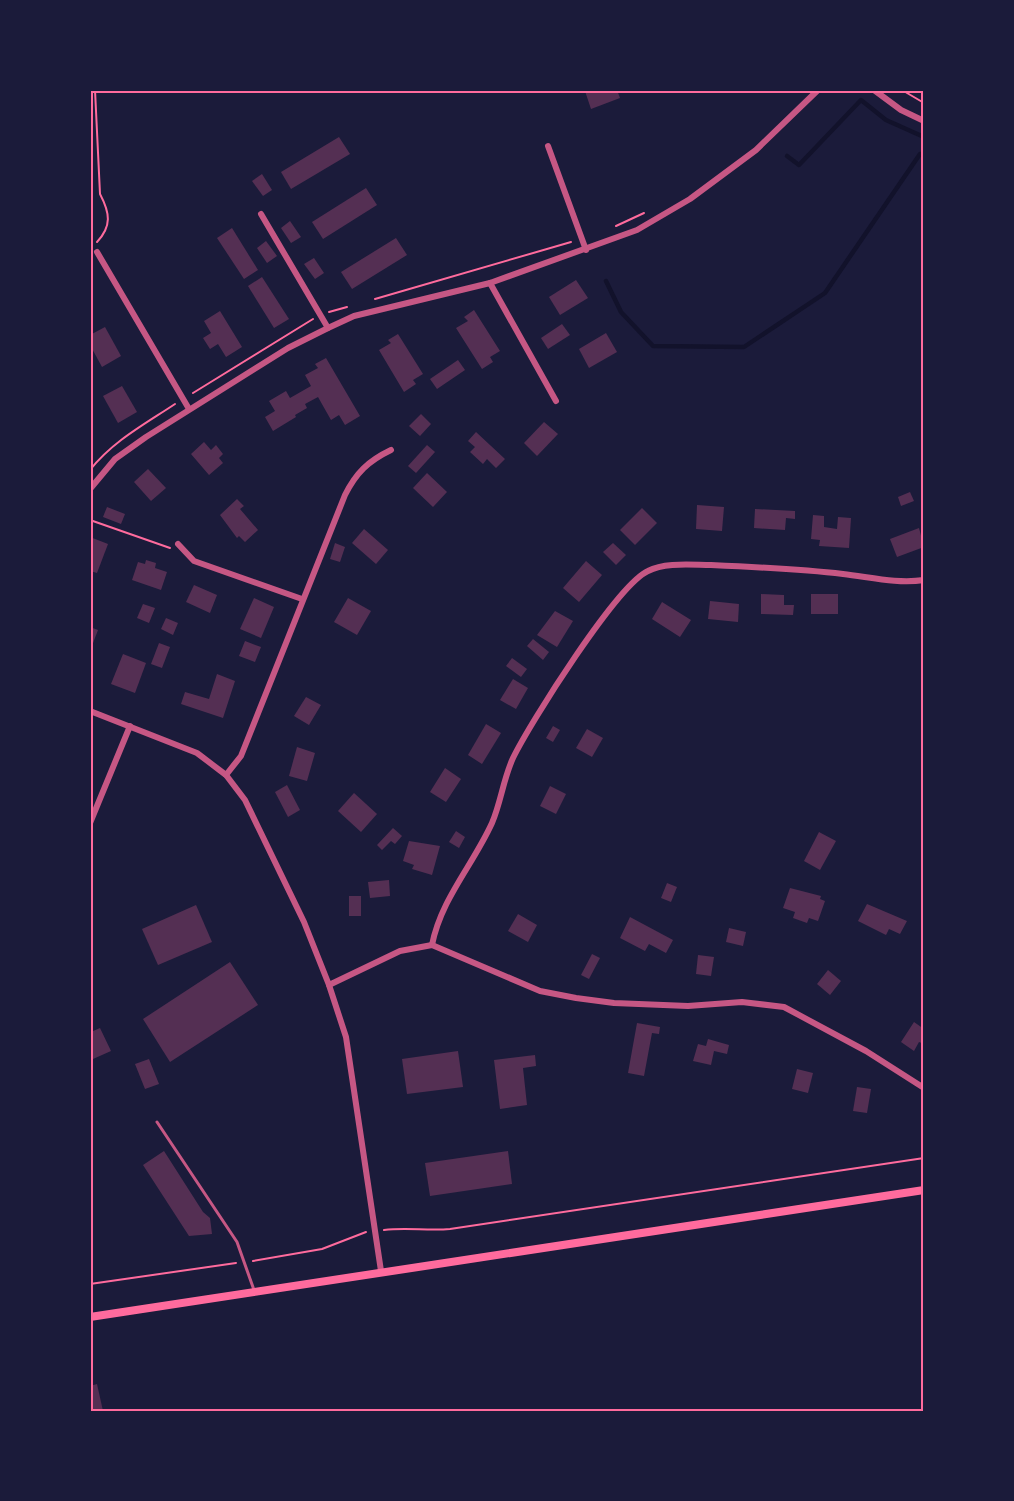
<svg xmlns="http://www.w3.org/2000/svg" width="1014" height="1501" font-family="'DM Sans',sans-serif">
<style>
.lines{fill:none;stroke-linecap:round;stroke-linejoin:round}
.stream{stroke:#12122b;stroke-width:4.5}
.building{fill:#542f53}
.path{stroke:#ff6b9d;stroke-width:2}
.service{stroke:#c65784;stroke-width:3}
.minor{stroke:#c65784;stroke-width:6}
.secondary{stroke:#ff6b9d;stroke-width:8}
.neatline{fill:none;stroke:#ff6b9d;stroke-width:2}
</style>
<rect width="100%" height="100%" fill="#1b1b3a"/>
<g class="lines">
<g class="stream">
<polyline points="787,156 799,165 861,100 886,120 924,137"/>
<polyline points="606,281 621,312 653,346 744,347 825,293 920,154 924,154"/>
</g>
</g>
<g class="building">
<polygon points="588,90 617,90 620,98 591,109 585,91"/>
<polygon points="339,137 350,154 291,189 281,172"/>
<polygon points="262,174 272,190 263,196 252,181"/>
<polygon points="366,188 377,205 323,239 312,222"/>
<polygon points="290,221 301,237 291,243 281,228"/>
<polygon points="232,228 258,270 244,279 217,238"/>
<polygon points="396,238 407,255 352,289 341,272"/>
<polygon points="266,241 277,256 267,263 257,248"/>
<polygon points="314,258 324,273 315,279 304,264"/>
<polygon points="262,277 289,319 274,328 248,286"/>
<polygon points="576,280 588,298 560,315 549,297"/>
<polygon points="474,310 500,351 490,357 493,362 482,369 456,328 468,321 464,317"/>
<polygon points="220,311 242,347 226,357 218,344 210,349 203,338 211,333 204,321"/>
<polygon points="562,324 570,335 548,349 541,338"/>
<polygon points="105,327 121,356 102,367 90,345 90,335"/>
<polygon points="606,333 617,352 589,368 579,349"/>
<polygon points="398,334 423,374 413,380 416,384 404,392 379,350 391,343 388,340"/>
<polygon points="326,358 360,416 345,425 339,415 331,420 318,397 305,404 307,408 295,415 296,417 273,431 265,417 275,411 269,401 286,391 290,398 311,386 305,375 318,368 315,364"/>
<polygon points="458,360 465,370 437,389 430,379"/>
<polygon points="122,386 137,412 118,423 103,396"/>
<polygon points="421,414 431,424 420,436 409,426"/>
<polygon points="544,422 558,434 537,456 524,443"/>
<polygon points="476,432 505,459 496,468 487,459 483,464 470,452 475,447 468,441"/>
<polygon points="204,442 211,450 216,445 223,454 219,458 223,463 209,475 191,454"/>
<polygon points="427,445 435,452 416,473 408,466"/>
<polygon points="148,469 166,488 151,501 134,482"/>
<polygon points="427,473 447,492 433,507 413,488"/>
<polygon points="910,492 914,501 901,506 898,497"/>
<polygon points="237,499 244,506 240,509 258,530 245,542 239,536 237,538 220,515"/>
<polygon points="697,505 724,507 722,531 696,529"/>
<polygon points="107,507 125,514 121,524 103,517"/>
<polygon points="642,508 657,523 635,545 620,530"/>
<polygon points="755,509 795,511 795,519 786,518 785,530 754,528"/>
<polygon points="813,515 824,516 824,527 837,529 838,517 851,518 849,548 819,546 820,540 811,539"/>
<polygon points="919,528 924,547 897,557 890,539"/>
<polygon points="364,529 388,550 376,564 352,543"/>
<polygon points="90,537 108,544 97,573 90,571"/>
<polygon points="335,543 345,547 340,562 330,559"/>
<polygon points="613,543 626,555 616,565 603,552"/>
<polygon points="146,560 156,563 155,568 167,572 161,590 132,580 138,562 145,564"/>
<polygon points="586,561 602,575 579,602 563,588"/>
<polygon points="194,585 217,595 210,613 186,602"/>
<polygon points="761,594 784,595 784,605 794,605 793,615 761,614"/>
<rect x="811" y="594" width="27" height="20"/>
<polygon points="254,598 274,607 261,638 240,629"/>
<polygon points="348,598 371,611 357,635 334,622"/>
<polygon points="710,601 739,604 738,622 708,619"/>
<polygon points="662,602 691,620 680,637 652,619"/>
<polygon points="143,604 155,608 149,623 137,618"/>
<polygon points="555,611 573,621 557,647 537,635"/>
<polygon points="166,618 178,623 173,635 161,629"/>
<polygon points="90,627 98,630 90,651"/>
<polygon points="533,639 549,652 543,660 527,646"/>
<polygon points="245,641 261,647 255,662 239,656"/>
<polygon points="159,643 170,647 162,668 151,664"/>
<polygon points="123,654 146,663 135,693 111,684"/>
<polygon points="512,658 527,669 521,677 506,666"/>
<polygon points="217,674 235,681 223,718 181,704 185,692 209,699"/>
<polygon points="513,679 528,688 516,709 500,700"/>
<polygon points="306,697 321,705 309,725 294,716"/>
<polygon points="486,724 501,733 482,764 468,755"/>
<polygon points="553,726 560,730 553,742 546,738"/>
<polygon points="587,729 603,738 592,757 576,748"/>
<polygon points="297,747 315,753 307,781 289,776"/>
<polygon points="445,768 461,779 446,802 430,792"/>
<polygon points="287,785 300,810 288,817 275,792"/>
<polygon points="550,786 566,794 556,814 540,806"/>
<polygon points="354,793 377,814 361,832 338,811"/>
<polygon points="393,828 402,836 395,844 391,841 382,850 377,845"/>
<polygon points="456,831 465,837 459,848 449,842"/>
<polygon points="819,832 836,841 820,870 804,861"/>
<polygon points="409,841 440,846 432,875 412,869 414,865 403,861"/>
<polygon points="389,880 390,896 370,898 368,882"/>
<polygon points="667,883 677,887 671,902 661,898"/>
<polygon points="790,888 821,896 820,899 825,901 818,921 809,918 807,923 793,918 795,912 783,908"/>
<rect x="349" y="896" width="12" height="20"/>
<polygon points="867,904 907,921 900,934 889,929 886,935 858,921"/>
<polygon points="196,905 212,942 158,965 142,929"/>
<polygon points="518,914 537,925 528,942 508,931"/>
<polygon points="630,917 673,940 666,953 649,944 645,951 620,938"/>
<polygon points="729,928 746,932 743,946 726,942"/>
<polygon points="592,954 600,958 589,979 581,975"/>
<polygon points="698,955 714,957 711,976 696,974"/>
<polygon points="230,962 258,1005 170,1062 143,1019"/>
<polygon points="828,970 841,981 830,995 817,984"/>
<polygon points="914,1022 924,1029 924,1044 919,1042 914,1051 901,1042"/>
<polygon points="637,1023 660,1027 659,1034 652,1033 644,1076 628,1073"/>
<polygon points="100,1028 111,1051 93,1059 90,1053 90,1038 93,1037 91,1032"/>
<polygon points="708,1039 729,1045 727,1054 714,1051 711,1065 693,1061 698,1044 706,1046"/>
<polygon points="458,1051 463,1087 407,1094 402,1059"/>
<polygon points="535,1055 536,1066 523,1068 527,1105 500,1109 494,1060"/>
<polygon points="149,1059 159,1084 145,1089 135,1064"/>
<polygon points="797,1069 813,1073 808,1093 792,1089"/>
<polygon points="857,1087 871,1089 867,1113 853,1111"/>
<polygon points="164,1151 203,1212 210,1218 212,1234 189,1236 143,1165"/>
<polygon points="508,1151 512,1184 430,1196 425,1163"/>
<polygon points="97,1384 103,1411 90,1411 90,1386"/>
</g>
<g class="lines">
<g class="path">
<path d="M95 90 100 194C110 213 112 226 97 242"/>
<polyline points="902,90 924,103"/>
<polyline points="616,226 644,213"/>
<polyline points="375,299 571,242"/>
<polyline points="329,312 347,307"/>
<polyline points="193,393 313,319"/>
<path d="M90 470C113 441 145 424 175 404"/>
<polyline points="90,520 170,548"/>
<path d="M384 1230C406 1227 427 1231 450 1229L924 1158"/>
<polyline points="253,1261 322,1249 366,1232"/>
<polyline points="90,1284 236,1263"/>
</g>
<polyline class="service" points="157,1122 237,1242 254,1290"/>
<g class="minor">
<polyline points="874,90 901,110 924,121"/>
<polyline points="548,146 586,250"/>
<polyline points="261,214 328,328"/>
<polyline points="97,252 189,409"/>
<polyline points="490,283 556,401"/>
<polyline points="90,489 115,459 146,437 288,348 328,328 354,316 490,283 637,230 690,199 756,150 818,90"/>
<polyline points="178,544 194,561 302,599"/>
<polyline points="90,711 197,753 226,775 245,800 304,922 329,985 400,951 432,945 540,991 576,998 614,1003 688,1006 742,1002 784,1007 866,1051 924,1088"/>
<path d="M226 775 241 756 345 495C356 473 368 461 391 450"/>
<polyline points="90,823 130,726"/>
<path d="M432 945C441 899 473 865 492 823 501 802 503 780 513 758 530 723 617 585 648 571 665 562 692 565 711 565 755 567 799 569 843 574 870 577 897 584 924 580"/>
<polyline points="329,985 346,1037 381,1271"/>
</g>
<polyline class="secondary" points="90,1317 924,1190"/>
</g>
<rect width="1014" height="1501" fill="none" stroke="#1b1b3a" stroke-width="183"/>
<rect x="92" y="92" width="830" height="1318" class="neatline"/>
</svg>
